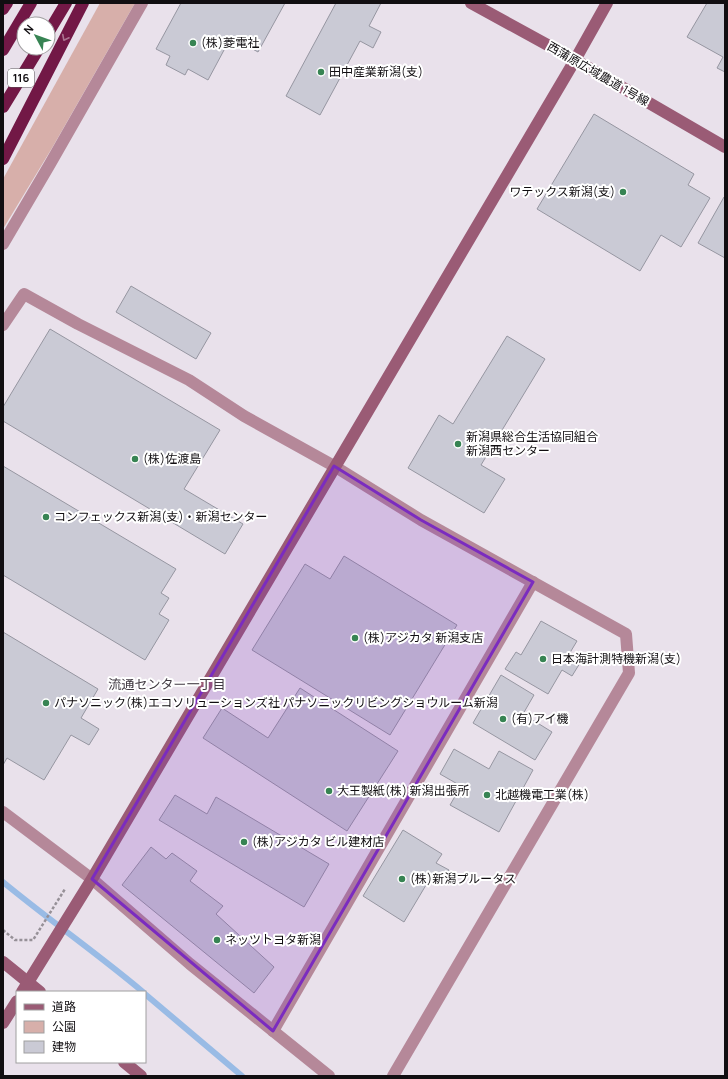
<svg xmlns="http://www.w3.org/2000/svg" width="728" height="1079" font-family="Manrope,'Noto Sans JP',sans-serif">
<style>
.green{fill:#d7afaa}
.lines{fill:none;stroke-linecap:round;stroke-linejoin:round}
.stream{stroke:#99bbe5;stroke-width:6}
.building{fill:#cacad5;stroke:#9696a1}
.path{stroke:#969097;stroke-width:2.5;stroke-dasharray:3 2;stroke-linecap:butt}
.street{stroke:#b58899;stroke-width:12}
.secondary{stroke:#9a5b75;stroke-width:12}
.highway{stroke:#721846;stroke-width:12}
.oneway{stroke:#aa7490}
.marked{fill:#7b2cbf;fill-opacity:0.2;stroke:#7b2cbf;stroke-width:3;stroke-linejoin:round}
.poi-dot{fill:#378453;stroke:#fff;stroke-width:1.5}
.labels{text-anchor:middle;stroke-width:4;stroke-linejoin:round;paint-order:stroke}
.shield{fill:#fff;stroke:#585658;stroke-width:1}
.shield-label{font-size:11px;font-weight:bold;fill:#110e11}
.poi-label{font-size:12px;fill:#110e11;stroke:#fff;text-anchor:start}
.street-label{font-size:12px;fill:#110e11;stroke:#fff}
.neighbourhood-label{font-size:13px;fill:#403941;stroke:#fff}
</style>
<rect width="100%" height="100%" fill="#e9e1eb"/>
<polygon class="green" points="100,3 135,3 52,148 3,229 3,179"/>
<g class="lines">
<g class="stream">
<path d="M3 882C49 920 98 954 143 992"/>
<polyline points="145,994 242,1076"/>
</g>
</g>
<g class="building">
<polygon points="181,3 285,3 258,52 231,37 208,80 188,69 185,75 166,65 170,56 156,49"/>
<polygon points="336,3 381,3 369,26 381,32 373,48 360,41 320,115 286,96"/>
<polygon points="707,3 725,3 725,72 717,68 723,57 687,37"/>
<polygon points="594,114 694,174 688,185 710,198 681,247 661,235 640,271 537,209"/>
<polygon points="724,197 725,197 725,258 698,243"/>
<polygon points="131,286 211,333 196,359 116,312"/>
<polygon points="50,329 220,430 184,489 243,524 225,554 3,421 3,407"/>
<polygon points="507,336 545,359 481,465 505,479 484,513 408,468 439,415 453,424"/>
<polygon points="3,466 176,569 161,593 169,598 159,614 169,620 145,660 3,575"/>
<polygon points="344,556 457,625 390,735 252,650 305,564 330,579"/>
<polygon points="541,621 577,641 568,656 580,663 572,676 562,670 548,694 505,669 516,652 521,655"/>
<polygon points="3,632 98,689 81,718 99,729 89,745 71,735 44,780 7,758 3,765"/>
<polygon points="501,675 534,695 523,714 552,732 535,760 473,723"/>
<polygon points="300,688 398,751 347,831 203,738 222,708 268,738"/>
<polygon points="454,749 489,769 499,751 533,770 499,832 450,805 461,786 440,774"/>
<polygon points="175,795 207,814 216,797 329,864 304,907 159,820"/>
<polygon points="403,830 442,854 436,863 449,870 442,882 432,875 404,922 363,896"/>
<polygon points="151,847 166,859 172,853 197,871 190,881 223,906 216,914 274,967 254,993 122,885"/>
</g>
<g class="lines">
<polyline class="path" points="3,930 15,940 33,940 65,889"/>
<g class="street">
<polyline points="3,244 50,164 142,3"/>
<polyline points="3,325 24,294 78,324 189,380 244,416 334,466 421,520 626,634 629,673 393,1076"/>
<polyline points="3,812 92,879 190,964 329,1076"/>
<polyline points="273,1031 533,582"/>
</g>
<g class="secondary">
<polyline points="471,3 575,60 725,147"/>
<polyline points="3,962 40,992"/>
<polyline points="22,992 92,879 575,60 607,3"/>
<polyline points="3,1023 17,1001"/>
<polyline points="124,1062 141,1076"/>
</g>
<g class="highway">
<polyline points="3,9 7,3"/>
<polyline points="48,33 66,3"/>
<polyline points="3,50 31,3"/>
<polyline points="3,107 39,48"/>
<polyline points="3,159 83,3"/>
</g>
</g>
<defs><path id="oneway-chevron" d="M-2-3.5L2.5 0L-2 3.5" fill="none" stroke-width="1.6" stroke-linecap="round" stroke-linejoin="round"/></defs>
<use class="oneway" href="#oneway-chevron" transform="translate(65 38) rotate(117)"/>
<path class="marked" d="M334 466 421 520 533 582 273 1031 92 879Z"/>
<g class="poi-dot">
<circle cx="193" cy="43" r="4"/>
<circle cx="321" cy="72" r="4"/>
<circle cx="623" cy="192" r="4"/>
<circle cx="458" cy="444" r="4"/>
<circle cx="135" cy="459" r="4"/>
<circle cx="46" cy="517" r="4"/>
<circle cx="355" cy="638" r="4"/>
<circle cx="543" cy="659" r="4"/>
<circle cx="46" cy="703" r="4"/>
<circle cx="503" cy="719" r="4"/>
<circle cx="329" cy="791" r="4"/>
<circle cx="487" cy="795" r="4"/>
<circle cx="244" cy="842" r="4"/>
<circle cx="402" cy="879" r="4"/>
<circle cx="217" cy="940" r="4"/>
</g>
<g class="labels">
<rect class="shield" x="8" y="69" width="26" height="18" rx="3"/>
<g class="shield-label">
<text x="21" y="82">116</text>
</g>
<g class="poi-label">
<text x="201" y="47">(株)菱電社</text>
<text x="329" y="76">田中産業新潟(支)</text>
<text x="615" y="196" text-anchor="end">ワテックス新潟(支)</text>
<text x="466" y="441">新潟県総合生活協同組合<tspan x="466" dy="14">新潟西センター</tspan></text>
<text x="143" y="463">(株)佐渡島</text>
<text x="54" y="521">コンフェックス新潟(支)・新潟センター</text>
<text x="363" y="642">(株)アジカタ 新潟支店</text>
<text x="551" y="663">日本海計測特機新潟(支)</text>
<text x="54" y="707">パナソニック(株)エコソリューションズ社 パナソニックリビングショウルーム新潟</text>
<text x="511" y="723">(有)アイ機</text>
<text x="337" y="795">大王製紙(株) 新潟出張所</text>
<text x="495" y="799">北越機電工業(株)</text>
<text x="252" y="846">(株)アジカタ ビル建材店</text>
<text x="410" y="883">(株)新潟プルータス</text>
<text x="225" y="944">ネッツトヨタ新潟</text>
</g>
<g class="street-label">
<text transform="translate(598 74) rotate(30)" y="4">西蒲原広域農道 1号線</text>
</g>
<g class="neighbourhood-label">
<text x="167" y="689">流通センター一丁目</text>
</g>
</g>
<rect width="728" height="1079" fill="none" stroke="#110e11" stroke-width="8"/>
<rect x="16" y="991" width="130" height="72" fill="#ffffff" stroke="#a09fa0"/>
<rect x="24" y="1004" width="20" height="6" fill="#9a5b75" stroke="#a09fa0"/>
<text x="52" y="1011" font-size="12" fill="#110e11">道路</text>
<rect x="24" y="1021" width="20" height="12" fill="#d7afaa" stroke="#a09fa0"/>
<text x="52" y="1031" font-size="12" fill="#110e11">公園</text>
<rect x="24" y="1041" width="20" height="12" fill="#cacad5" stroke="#a09fa0"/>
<text x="52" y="1051" font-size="12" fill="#110e11">建物</text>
<g transform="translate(36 36) rotate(311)"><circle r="19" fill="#ffffff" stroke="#a09fa0"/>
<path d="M0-3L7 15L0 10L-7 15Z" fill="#378453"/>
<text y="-6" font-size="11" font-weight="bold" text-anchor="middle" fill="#110e11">N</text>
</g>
</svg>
